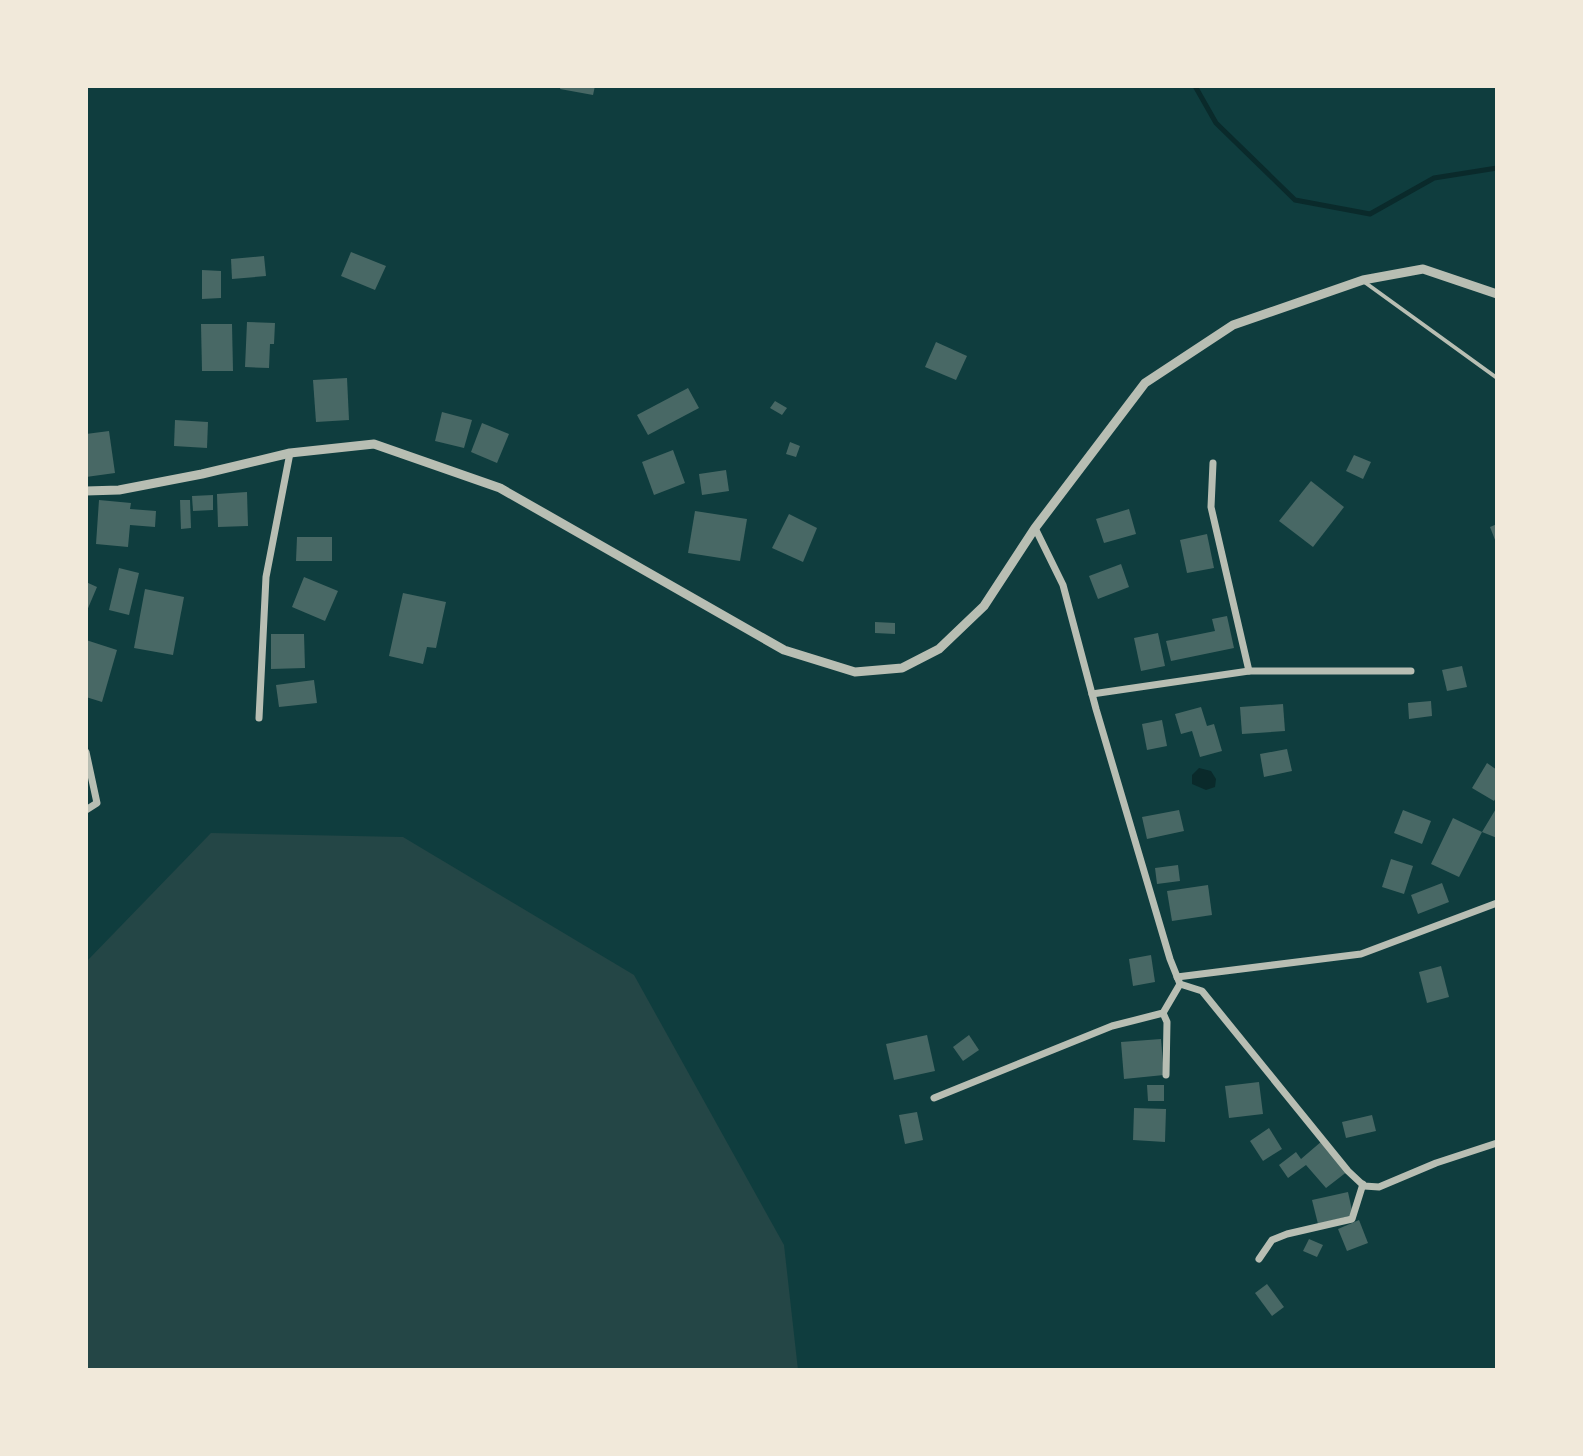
<svg xmlns="http://www.w3.org/2000/svg" width="1583" height="1456" font-family="Commissioner,sans-serif">
<style>
.green{fill:#244646}
.water{fill:#0a2a2b}
.lines{fill:none;stroke-linecap:round;stroke-linejoin:round}
.stream{stroke:#0a2a2b;stroke-width:5}
.building{fill:#486865}
.service{stroke:#b8beb3;stroke-width:4}
.minor{stroke:#b8beb3;stroke-width:7}
.tertiary{stroke:#b8beb3;stroke-width:9}
</style>
<rect width="100%" height="100%" fill="#0f3d3e"/>
<polygon class="green" points="211,833 403,837 634,975 784,1245 798,1370 86,1370 86,962"/>
<polygon class="water" points="1199,768 1211,771 1216,779 1215,787 1206,790 1192,784 1192,775"/>
<g class="lines">
<polyline class="stream" points="1195,86 1216,123 1295,200 1370,214 1434,178 1497,168"/>
</g>
<g class="building">
<polygon points="561,86 595,86 593,95 560,89"/>
<polygon points="351,252 386,266 375,290 341,276"/>
<polygon points="264,256 266,276 232,279 231,259"/>
<polygon points="202,270 221,271 221,298 202,299"/>
<polygon points="247,322 275,323 274,344 270,344 269,368 245,367"/>
<polygon points="201,324 232,324 233,371 202,371"/>
<polygon points="936,342 967,356 956,380 925,367"/>
<polygon points="347,378 349,420 316,422 313,380"/>
<polygon points="688,388 699,408 648,435 637,415"/>
<polygon points="775,401 787,408 782,415 770,408"/>
<polygon points="442,412 472,420 464,448 435,441"/>
<polygon points="175,420 208,422 207,448 174,446"/>
<polygon points="482,423 509,434 497,463 471,452"/>
<polygon points="109,431 115,473 86,477 86,434"/>
<polygon points="790,442 800,446 796,457 786,454"/>
<polygon points="673,450 685,483 654,495 642,462"/>
<polygon points="1354,455 1371,462 1363,479 1346,471"/>
<polygon points="726,470 729,491 702,495 699,474"/>
<polygon points="1311,481 1344,507 1313,547 1279,521"/>
<polygon points="247,492 248,526 218,527 217,494"/>
<polygon points="213,495 213,510 193,511 192,496"/>
<polygon points="99,500 131,503 130,509 156,511 155,527 130,525 128,547 96,544"/>
<polygon points="180,500 190,500 191,528 181,529"/>
<polygon points="1129,509 1136,534 1104,543 1096,519"/>
<polygon points="695,511 747,519 740,561 688,553"/>
<polygon points="789,514 817,528 803,562 772,548"/>
<polygon points="1497,524 1497,545 1490,527"/>
<polygon points="1207,534 1214,568 1187,573 1180,540"/>
<polygon points="297,537 332,537 332,561 296,561"/>
<polygon points="1121,564 1129,587 1098,599 1089,576"/>
<polygon points="119,568 139,573 129,615 109,610"/>
<polygon points="304,577 338,591 325,621 292,607"/>
<polygon points="86,582 97,587 86,613"/>
<polygon points="145,589 184,597 173,655 134,648"/>
<polygon points="403,593 446,602 436,648 427,647 423,664 389,656"/>
<polygon points="1227,616 1234,648 1171,661 1166,641 1215,631 1212,619"/>
<polygon points="875,622 895,623 895,634 875,633"/>
<polygon points="1158,633 1165,666 1141,671 1134,638"/>
<polygon points="271,634 304,634 305,668 271,669"/>
<polygon points="86,640 117,650 102,702 86,697"/>
<polygon points="1462,666 1467,687 1447,691 1442,670"/>
<polygon points="314,680 317,703 279,707 276,685"/>
<polygon points="1431,701 1432,716 1409,719 1408,703"/>
<polygon points="1283,704 1285,731 1242,734 1240,707"/>
<polygon points="1201,707 1207,726 1214,724 1222,751 1200,757 1192,731 1181,734 1175,714"/>
<polygon points="1162,720 1167,746 1147,750 1142,724"/>
<polygon points="1287,749 1292,771 1264,777 1260,754"/>
<polygon points="1487,763 1497,770 1497,796 1494,801 1472,788"/>
<polygon points="1497,807 1497,838 1482,832 1459,877 1431,864 1453,818 1482,832"/>
<polygon points="1179,810 1184,831 1147,839 1142,817"/>
<polygon points="1403,810 1431,821 1422,844 1394,833"/>
<polygon points="1391,859 1413,866 1404,894 1382,887"/>
<polygon points="1178,865 1180,881 1157,884 1155,868"/>
<polygon points="1442,883 1449,902 1418,914 1411,895"/>
<polygon points="1208,885 1212,915 1172,921 1167,891"/>
<polygon points="1151,955 1155,982 1133,986 1129,959"/>
<polygon points="1441,966 1449,997 1427,1003 1419,972"/>
<polygon points="927,1035 935,1071 894,1080 886,1044"/>
<polygon points="969,1035 979,1050 963,1061 953,1047"/>
<polygon points="1161,1039 1164,1075 1124,1079 1121,1042"/>
<polygon points="1259,1082 1263,1114 1229,1118 1225,1086"/>
<polygon points="1147,1085 1164,1085 1164,1101 1148,1101"/>
<polygon points="1134,1108 1166,1109 1165,1142 1133,1140"/>
<polygon points="917,1112 923,1140 905,1144 899,1115"/>
<polygon points="1372,1115 1376,1131 1346,1138 1342,1122"/>
<polygon points="1269,1128 1282,1149 1263,1161 1250,1141"/>
<polygon points="1322,1141 1348,1171 1326,1188 1306,1165 1288,1178 1279,1165 1296,1152 1301,1159"/>
<polygon points="1348,1192 1353,1215 1318,1224 1312,1200"/>
<polygon points="1359,1220 1368,1243 1347,1251 1338,1229"/>
<polygon points="1309,1239 1323,1245 1317,1257 1303,1251"/>
<polygon points="1267,1284 1284,1307 1272,1316 1255,1293"/>
</g>
<g class="lines">
<polyline class="service" points="1363,281 1497,378"/>
<g class="minor">
<polyline points="1213,463 1211,507 1249,671"/>
<polyline points="1035,528 1063,585 1096,709 1170,959 1180,984 1202,991 1348,1171 1364,1186 1379,1187 1436,1163 1497,1143"/>
<polyline points="1092,694 1249,671 1411,671"/>
<polyline points="259,718 266,577 290,453"/>
<polyline points="86,752 97,803 86,810"/>
<polyline points="1177,977 1361,954 1497,903"/>
<polyline points="1163,1013 1167,1022 1166,1075"/>
<polyline points="934,1098 1112,1026 1163,1013 1180,984"/>
<polyline points="1259,1259 1272,1240 1287,1234 1352,1219 1363,1184"/>
</g>
<polyline class="tertiary" points="86,491 119,490 202,474 290,453 374,444 500,488 784,650 855,672 902,668 939,649 984,606 1035,528 1145,383 1233,325 1363,280 1423,269 1497,294"/>
</g>
<rect width="1583" height="1456" fill="none" stroke="#f1e9da" stroke-width="176"/>
</svg>
